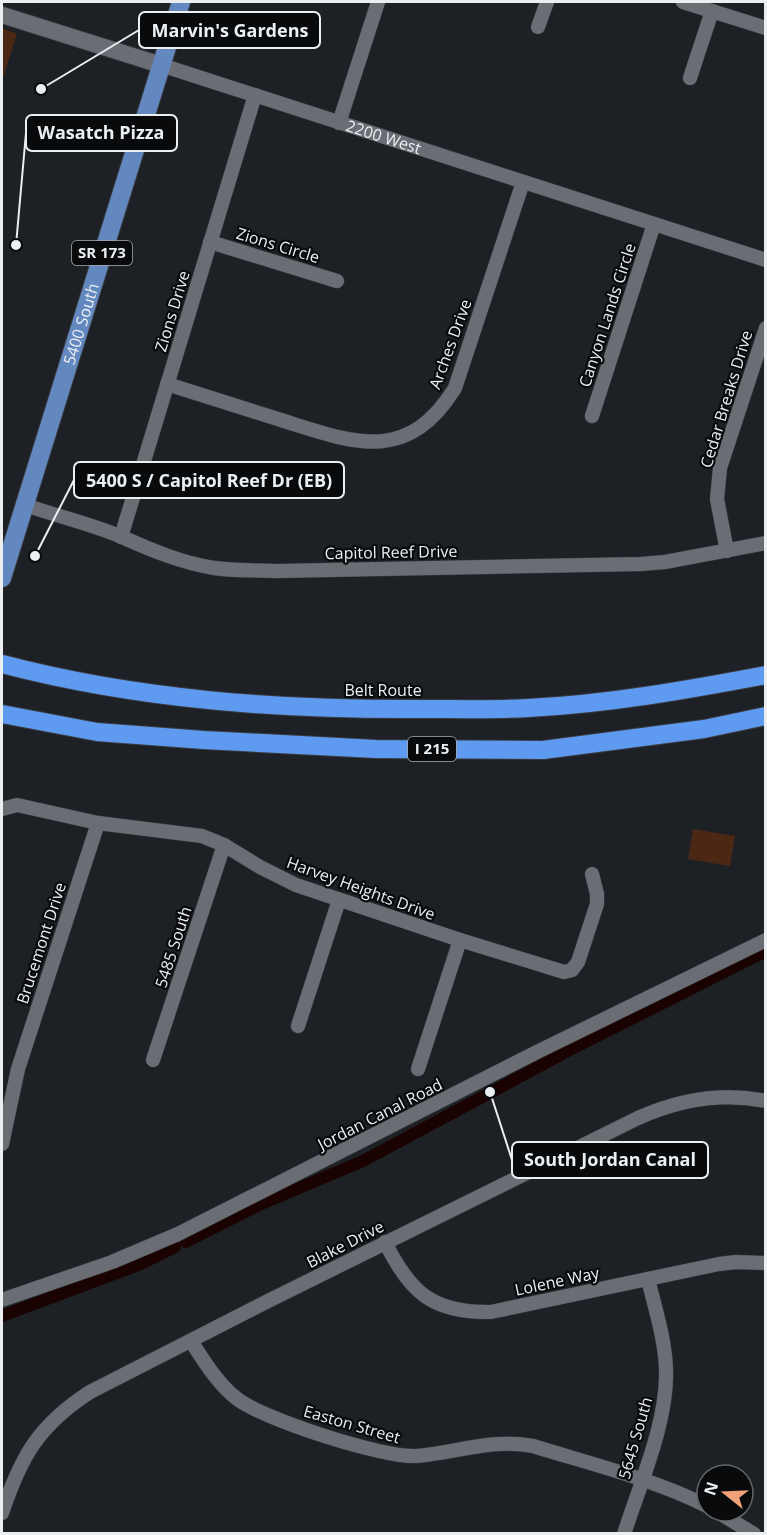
<svg xmlns="http://www.w3.org/2000/svg" width="767" height="1535" font-family="'Open Sans',sans-serif">
<style>
.green{fill:#4c2814}
.lines{fill:none;stroke-linecap:round;stroke-linejoin:round}
.canal{stroke:#1a0200;stroke-width:12}
.minor-casing{stroke:#393c41;stroke-width:15}
.tertiary-casing{stroke:#393c41;stroke-width:18}
.primary-casing{stroke:#393c41;stroke-width:20}
.motorway-casing{stroke:#393c41;stroke-width:20}
.minor{stroke:#6a6e74;stroke-width:14}
.tertiary{stroke:#6a6e74;stroke-width:16}
.primary{stroke:#6388bf;stroke-width:18}
.motorway{stroke:#5f9af1;stroke-width:18}
.labels{text-anchor:middle;stroke-width:4.5;stroke-linejoin:round;paint-order:stroke}
.shield{fill:#090a0c;stroke:#a8aaad;stroke-width:1.5}
.shield-label{font-size:15px;font-weight:bold;fill:#eceff2}
.street-label{font-size:16px;fill:#eceff2;stroke:#090a0c}
.leader{fill:none;stroke:#eceff2;stroke-width:2}
.callout-dot{fill:#eceff2;stroke:#090a0c;stroke-width:2}
.callout{fill:#090a0c;stroke:#eceff2;stroke-width:2}
.callout-label{font-size:18px;text-anchor:middle;font-weight:bold;fill:#eceff2}
</style>
<rect width="100%" height="100%" fill="#1d2126"/>
<g class="green">
<polygon points="2,28 17,34 2,81"/>
<polygon points="693,829 735,836 730,866 688,859"/>
</g>
<g class="lines">
<g class="canal">
<polyline points="186,1242 259,1205 363,1161 566,1052 766,951"/>
<polyline points="2,1316 141,1264 175,1247"/>
</g>
<defs>
<g id="minor">
<polyline points="683,2 766,28"/>
<polyline points="538,27 547,2"/>
<path id="s1" d="M161 65 766 260"/>
<polyline points="690,78 712,11"/>
<polyline points="339,123 378,2"/>
<polyline points="210,242 337,281"/>
<path d="M167 384C205 396 243 408 281 420 354 443 407 465 455 388L523 182"/>
<polyline points="592,416 654,224"/>
<path d="M25 505C57 516 91 524 122 537 151 550 182 563 214 568 235 571 257 570 278 571L641 564 665 562 766 543"/>
<polyline points="121,537 255,95"/>
<polyline points="727,551 717,499 720,468 766,328"/>
<polyline points="2,809 17,805 98,823 202,836 224,845 260,867 296,885 460,940 564,972 572,970 578,962 597,904 597,894 592,874"/>
<polyline points="298,1026 339,900"/>
<polyline points="153,1060 224,845"/>
<polyline points="418,1069 460,940"/>
<polyline points="2,1144 18,1069 98,823"/>
<path d="M385 1242C410 1293 433 1313 491 1312L719 1264 736 1262 766 1263"/>
<polyline points="2,1300 112,1262 178,1234 539,1051 766,940"/>
<path d="M191 1341C204 1361 217 1383 236 1398 262 1419 383 1458 416 1456 457 1453 491 1438 533 1446 591 1464 653 1479 707 1506"/>
<polyline points="716,1511 754,1534"/>
<path d="M2 1513C21 1456 39 1425 90 1392L270 1300 638 1118C678 1100 722 1092 766 1101"/>
<path d="M624 1534C640 1484 668 1421 666 1369 665 1339 655 1308 648 1279"/>
</g>
<polyline id="tertiary" points="2,15 161,65"/>
<g id="primary">
<path id="s2" d="M2 578 181 2"/>
</g>
<g id="motorway">
<path d="M2 664C139 700 282 710 424 709 458 709 493 710 528 708 608 704 687 690 766 675"/>
<polyline points="2,714 97,732 204,740 376,749 543,750 704,729 766,716"/>
</g>
</defs>
<use href="#minor" class="minor-casing"/>
<use href="#tertiary" class="tertiary-casing"/>
<use href="#primary" class="primary-casing"/>
<use href="#motorway" class="motorway-casing"/>
<use href="#minor" class="minor"/>
<use href="#tertiary" class="tertiary"/>
<use href="#primary" class="primary"/>
<use href="#motorway" class="motorway"/>
</g>
<g class="labels">
<g class="shield">
<rect x="72" y="241" width="60" height="24" rx="4.5"/>
<rect x="408" y="737" width="48" height="24" rx="4.5"/>
</g>
<g class="shield-label">
<text x="102" y="258">SR 173</text>
<text x="432" y="754">I 215</text>
</g>
<g class="street-label">
<text dy="6" stroke="none"><textPath href="#s1" startOffset="234">2200 West</textPath></text>
<text transform="translate(278 245) rotate(17)" y="6">Zions Circle</text>
<text transform="translate(172 311) rotate(-73)" y="6">Zions Drive</text>
<text transform="translate(607 315) rotate(-72)" y="6">Canyon Lands Circle</text>
<text dy="6" stroke="none"><textPath href="#s2" startOffset="266">5400 South</textPath></text>
<text transform="translate(450 344) rotate(-70)" y="6">Arches Drive</text>
<text transform="translate(726 399) rotate(-73)" y="6">Cedar Breaks Drive</text>
<text transform="translate(391 552) rotate(-1)" y="6">Capitol Reef Drive</text>
<text x="383" y="696">Belt Route</text>
<text transform="translate(361 888) rotate(20)" y="6">Harvey Heights Drive</text>
<text transform="translate(41 943) rotate(-72)" y="6">Brucemont Drive</text>
<text transform="translate(173 947) rotate(-72)" y="6">5485 South</text>
<text transform="translate(380 1114) rotate(-27)" y="6">Jordan Canal Road</text>
<text transform="translate(345 1244) rotate(-27)" y="6">Blake Drive</text>
<text transform="translate(557 1281) rotate(-12)" y="6">Lolene Way</text>
<text transform="translate(352 1424) rotate(16)" y="6">Easton Street</text>
<text transform="translate(635 1438) rotate(-74)" y="6">5645 South</text>
</g>
</g>
<path class="leader" d="M41 89L139 30M16 245L26 133M35 556L74 480M490 1092L512 1160"/>
<g class="callout-dot">
<circle cx="41" cy="89" r="6"/>
<circle cx="16" cy="245" r="6"/>
<circle cx="35" cy="556" r="6"/>
<circle cx="490" cy="1092" r="6"/>
</g>
<g class="callout">
<rect x="139" y="12" width="181" height="36" rx="6"/>
<rect x="26" y="115" width="151" height="36" rx="6"/>
<rect x="74" y="462" width="270" height="36" rx="6"/>
<rect x="512" y="1142" width="196" height="36" rx="6"/>
</g>
<g class="callout-label">
<text x="230" y="37">Marvin's Gardens</text>
<text x="101" y="139">Wasatch Pizza</text>
<text x="209" y="487">5400 S / Capitol Reef Dr (EB)</text>
<text x="610" y="1166">South Jordan Canal</text>
</g>
<rect width="767" height="1535" fill="none" stroke="#eceff2" stroke-width="6"/>
<g transform="translate(725 1493) rotate(288)"><circle r="28" fill="#090a0c" stroke="#646668" stroke-width="1.5"/>
<path d="M0-4.5L10 22L0 15L-10 22Z" fill="#f0a278"/>
<text y="-9" font-size="16" font-weight="bold" text-anchor="middle" fill="#eceff2">N</text>
</g>
</svg>
